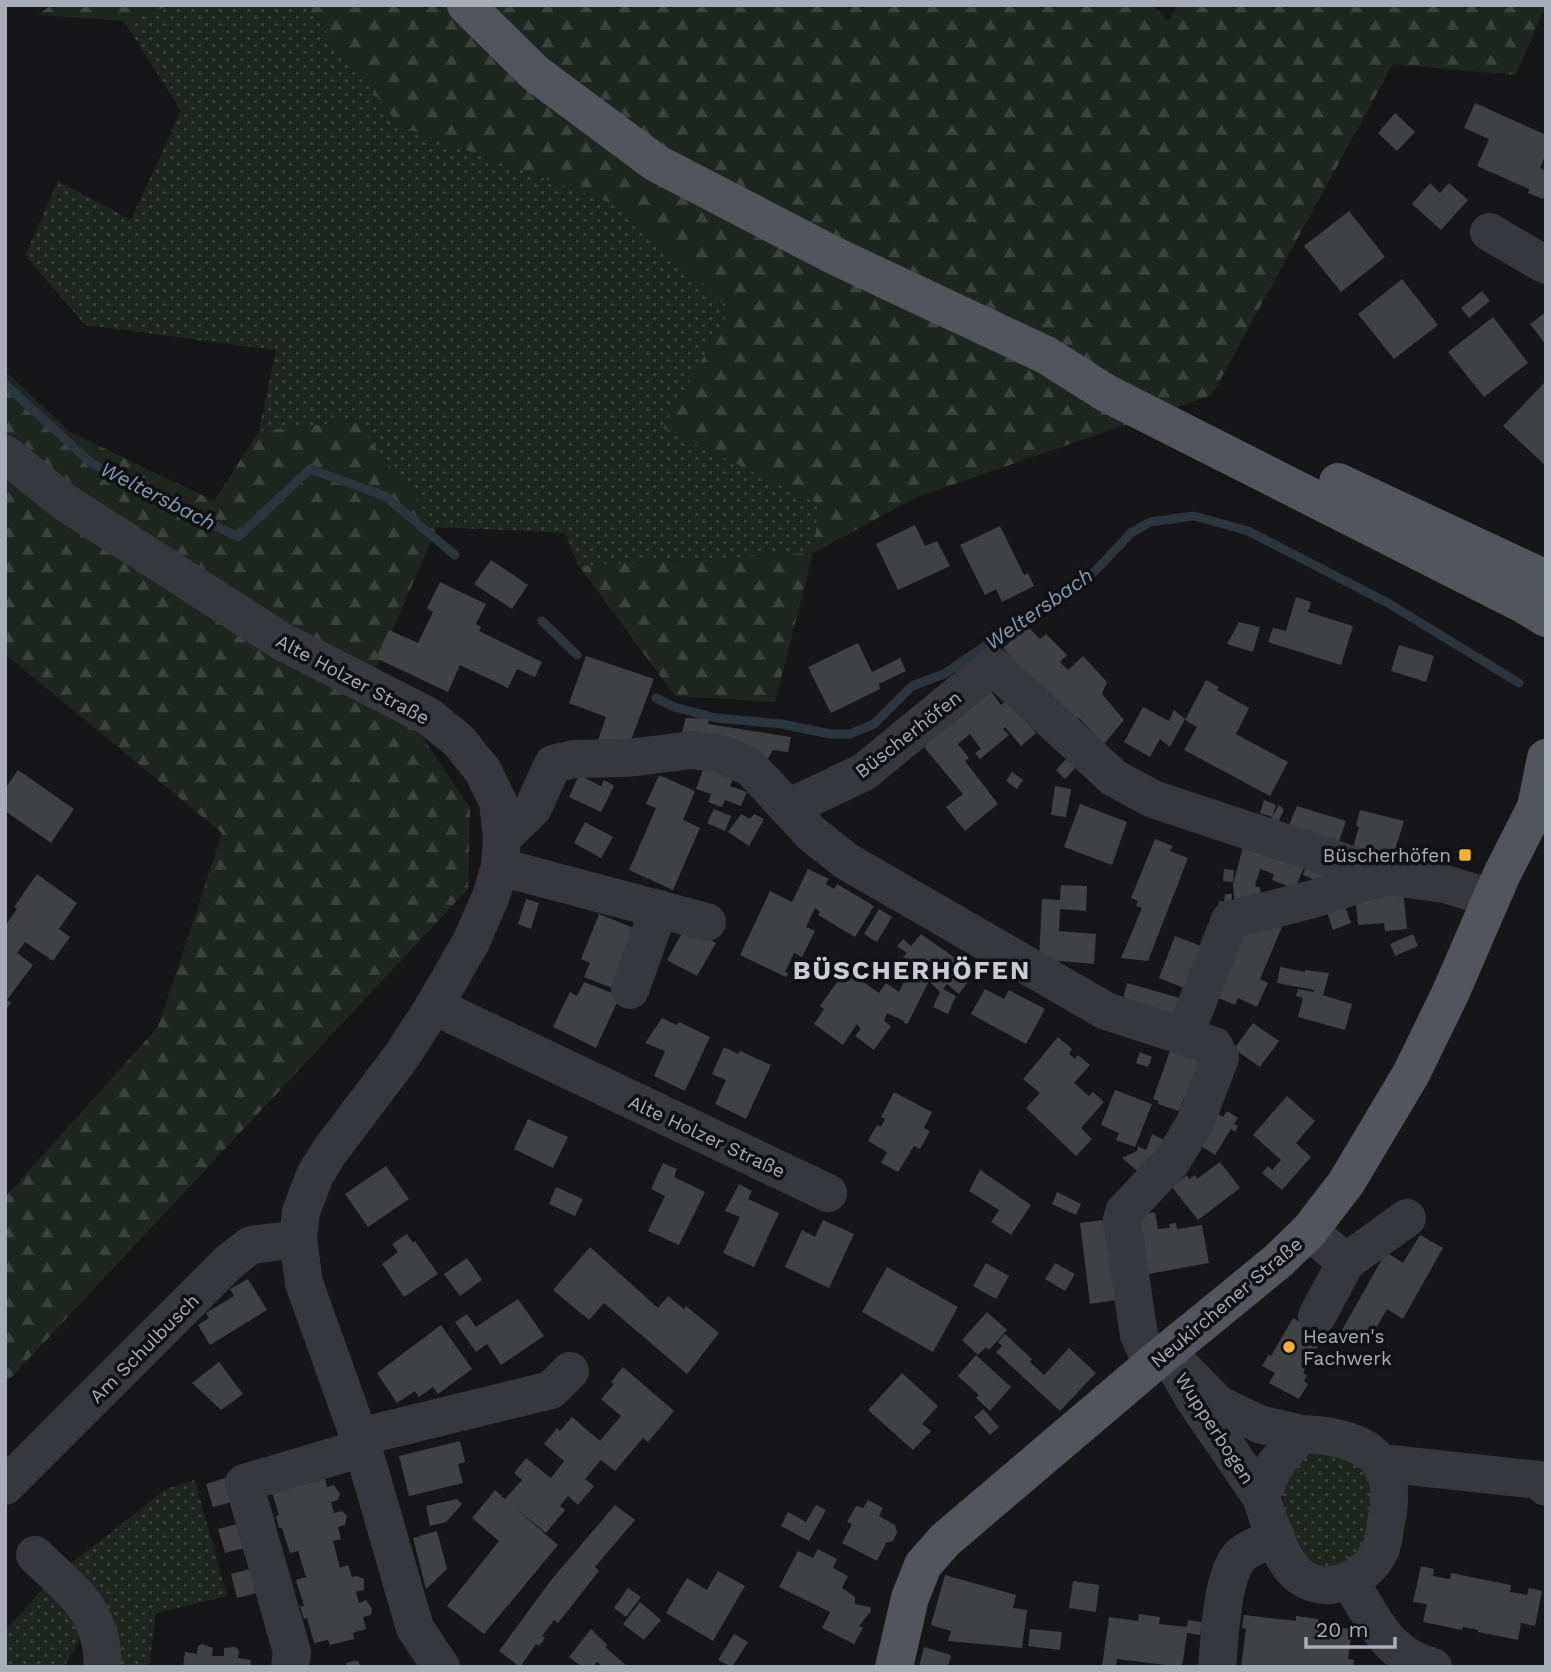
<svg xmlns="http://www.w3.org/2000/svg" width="1551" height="1672" font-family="'Work Sans',sans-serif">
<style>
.grass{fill:url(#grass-dots)}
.forest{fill:url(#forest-firs)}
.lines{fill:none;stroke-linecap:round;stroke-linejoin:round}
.stream{stroke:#2c353c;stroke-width:9}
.building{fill:#404145}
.minor{stroke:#37383d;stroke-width:38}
.major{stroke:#53555c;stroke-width:38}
.poi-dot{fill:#f2b134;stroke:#111113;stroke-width:2.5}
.labels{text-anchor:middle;stroke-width:7;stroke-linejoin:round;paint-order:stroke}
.street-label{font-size:19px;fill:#a8adb8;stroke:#111113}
.poi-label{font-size:19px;fill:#a8adb8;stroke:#111113;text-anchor:end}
.water-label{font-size:21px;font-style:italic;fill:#7f9bb3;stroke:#111113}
.district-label{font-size:26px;font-weight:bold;letter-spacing:2px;fill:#c9ccd4;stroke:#111113}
</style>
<defs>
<pattern id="grass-dots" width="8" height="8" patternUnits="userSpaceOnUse" patternTransform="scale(1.75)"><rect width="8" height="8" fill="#1e261f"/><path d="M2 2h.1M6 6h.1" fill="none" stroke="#3c433d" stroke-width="1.8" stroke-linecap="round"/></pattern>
<pattern id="forest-firs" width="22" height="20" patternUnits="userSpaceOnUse" patternTransform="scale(1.75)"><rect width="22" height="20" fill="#1e261f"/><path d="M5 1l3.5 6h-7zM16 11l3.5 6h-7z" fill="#3c433d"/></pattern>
</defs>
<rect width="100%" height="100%" fill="#161618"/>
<g class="grass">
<polygon points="172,5 305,5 400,126 620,206 731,310 663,428 819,504 813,553 579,566 565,533 437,527 355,421 259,431 276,350 85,325 25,255 58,181 131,220 181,111 124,21"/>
<path d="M1321 1450 1345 1453 1367 1471 1375 1501 1365 1549 1332 1572 1300 1554C1290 1526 1267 1480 1300 1458 1306 1454 1315 1452 1321 1450Z"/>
<polygon points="195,1480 227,1596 156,1613 149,1667 112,1667 68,1566 166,1489"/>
<polygon points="46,1586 78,1618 82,1636 64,1667 5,1667 5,1630"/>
</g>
<g class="forest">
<polygon points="51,5 172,5 124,21 38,15"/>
<polygon points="305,5 1153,5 1168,21 1178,5 1546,5 1516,75 1393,64 1212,395 917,497 813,553 775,702 675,696 579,566 813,553 819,504 663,428 730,310 620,206 400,126"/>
<polygon points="5,371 70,432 214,501 259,431 355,421 437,527 376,668 470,808 468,889 5,1384 5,1197 158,1027 222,833 5,654"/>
</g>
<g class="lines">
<g class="stream">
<polyline points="5,384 91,463 238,537 310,469 385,496 455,555"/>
<polyline points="542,621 577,655"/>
<polyline points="656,698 674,707 716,718 782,724 830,734 850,734 874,724 912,686 944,674 1095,571 1131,533 1150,522 1194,516 1248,531 1388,603 1519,683"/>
</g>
</g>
<g class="building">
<polygon points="1475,103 1546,135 1546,154 1540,168 1546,170 1546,194 1543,199 1528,193 1529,189 1477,166 1489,139 1464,128"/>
<polygon points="1395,113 1415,132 1397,151 1378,133"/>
<polygon points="1430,183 1440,193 1449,183 1468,200 1441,230 1412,204"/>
<polygon points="1349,211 1385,257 1341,292 1304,246"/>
<polygon points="1402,279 1438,325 1394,359 1358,314"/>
<polygon points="1482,291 1490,301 1469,318 1461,308"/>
<polygon points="1546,312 1546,345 1530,324"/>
<polygon points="1493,317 1528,363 1484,397 1448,352"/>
<polygon points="1546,381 1546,466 1503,426"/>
<polygon points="915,525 925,546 937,541 950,566 898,590 876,544"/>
<polygon points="1000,526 1024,575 1028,573 1034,586 1002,602 996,589 985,595 960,545"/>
<polygon points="491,560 528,585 512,609 474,584"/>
<polygon points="440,582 486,604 476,624 481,627 479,631 542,662 535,677 517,669 508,688 460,665 448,692 376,658 389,630 418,643 433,612 427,608"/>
<polygon points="1296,597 1311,602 1308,612 1353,626 1341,665 1268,642 1273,628 1286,631"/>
<polygon points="1239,622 1260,627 1253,652 1227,644"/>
<polygon points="1027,626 1040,639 1046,634 1067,655 1060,662 1068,670 1083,656 1107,682 1102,694 1124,720 1104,744 1079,718 1072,724 1003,648"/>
<polygon points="858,643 872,672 900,658 906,671 879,684 880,689 831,713 808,667"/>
<polygon points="1399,645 1434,656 1426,682 1391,671"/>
<polygon points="586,656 654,679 627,751 598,740 606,717 569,703"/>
<polygon points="1206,680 1219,687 1217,690 1249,708 1236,734 1288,762 1270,796 1184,750 1197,727 1185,720"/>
<polygon points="987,686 1001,705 1007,700 1036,733 1021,746 1005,727 1003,729 1009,735 980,759 975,753 981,749 970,734 958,744 969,758 965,761 998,804 965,831 946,807 963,794 923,746"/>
<polygon points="1143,707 1169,721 1174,710 1185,719 1170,747 1160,739 1150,757 1124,742"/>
<polygon points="686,718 709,719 708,724 791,737 788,752 773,750 767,760 680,740"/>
<polygon points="1069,756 1078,765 1065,779 1056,770"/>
<polygon points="707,759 737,770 730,786 747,792 741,806 725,800 722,807 708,802 711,794 696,789"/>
<polygon points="18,770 74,809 51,843 5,811 5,789"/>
<polygon points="1012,772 1023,780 1017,789 1006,781"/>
<polygon points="579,775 601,786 604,780 614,786 601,812 569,797"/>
<polygon points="659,775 695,791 683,820 700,828 673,890 629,870 656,808 646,804"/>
<polygon points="1055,786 1071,789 1066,817 1051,815"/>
<polygon points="1264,800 1276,805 1272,817 1279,805 1284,810 1274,831 1265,828 1272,817 1260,813"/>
<polygon points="1080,804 1127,822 1112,865 1064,847"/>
<polygon points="1297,806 1346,821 1335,853 1285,835"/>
<polygon points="714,809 731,816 725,831 707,823"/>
<polygon points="1360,810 1404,821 1389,869 1350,857 1359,827 1356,826"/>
<polygon points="741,814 750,819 754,814 764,819 749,846 728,832"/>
<polygon points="585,822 613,837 601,858 574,843"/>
<polygon points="1246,836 1308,857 1295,889 1272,880 1274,874 1260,869 1255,886 1260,887 1262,907 1235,909 1233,884"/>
<polygon points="1155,839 1173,846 1170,851 1188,858 1148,961 1121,958 1142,908 1136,906 1138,901 1131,898"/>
<polygon points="1310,857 1331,886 1303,875"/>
<polygon points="808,869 829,879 826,884 834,889 837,884 874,906 855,937 818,915 820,912 815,908 806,927 815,931 802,957 794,953 785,972 788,973 786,977 740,955 770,891 792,902"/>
<polygon points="1224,869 1234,870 1233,882 1223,881"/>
<polygon points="37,874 77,903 59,929 70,937 53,961 25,942 17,953 33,965 7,1000 11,1003 5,1010 5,926 17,909 14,907"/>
<polygon points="1061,885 1087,886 1086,911 1060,909 1059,931 1096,934 1094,964 1039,959 1042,899 1060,900"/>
<polygon points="1403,890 1407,929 1385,931 1384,923 1358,925 1355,894"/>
<polygon points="1225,894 1232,894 1231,914 1219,914 1219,901 1224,902"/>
<polygon points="526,899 539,903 531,929 518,924"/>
<polygon points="1342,899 1351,923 1333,930 1325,906"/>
<polygon points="879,909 892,917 877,942 864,934"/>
<polygon points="599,914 634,928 612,988 584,977 590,963 581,959"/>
<polygon points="1286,917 1260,979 1268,983 1257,1007 1238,998 1235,1005 1209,994 1238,928"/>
<polygon points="686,926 716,943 697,976 667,960"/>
<polygon points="921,934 975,972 959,994 947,984 943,989 956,996 948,1014 933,1007 940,992 929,981 908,1023 905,1024 904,1021 887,1013 884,1021 891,1026 874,1050 855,1036 861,1029 857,1024 843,1045 814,1024 824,1009 820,1006 846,970 879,993 886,983 899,992 912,965 903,957 907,953 897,946 903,939 911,946"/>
<polygon points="1413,934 1418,946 1395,956 1390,944"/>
<polygon points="1175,936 1206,948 1189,990 1159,978"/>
<polygon points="1280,967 1305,972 1305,970 1329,973 1323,995 1352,1004 1345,1030 1298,1017 1303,998 1296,996 1298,989 1314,992 1314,990 1277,983"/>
<polygon points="584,982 620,996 596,1048 553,1027 570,992 577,996"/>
<polygon points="1127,983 1180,998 1174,1019 1123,999"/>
<polygon points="985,989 1004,999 1009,990 1045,1009 1026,1044 971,1014"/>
<polygon points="662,1018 677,1025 679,1022 710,1037 685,1091 654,1076 665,1051 645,1043"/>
<polygon points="1253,1023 1279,1041 1260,1067 1234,1049"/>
<polygon points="1058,1037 1072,1049 1069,1054 1075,1059 1078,1055 1090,1065 1074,1083 1089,1096 1093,1092 1104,1102 1081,1128 1092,1139 1076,1156 1026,1108 1040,1093 1023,1079"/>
<polygon points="1172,1045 1207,1057 1188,1096 1184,1098 1179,1111 1158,1104 1158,1101 1153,1099"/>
<polygon points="724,1047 738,1054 740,1051 771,1065 746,1119 715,1104 726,1080 712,1074"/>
<polygon points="1140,1052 1152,1057 1148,1067 1136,1063"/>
<polygon points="1115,1090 1152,1104 1135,1147 1116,1140 1119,1133 1101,1125"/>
<polygon points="894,1092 932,1112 924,1128 930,1131 920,1149 914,1146 898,1172 881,1163 887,1152 868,1141 877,1125 881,1127 885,1119 881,1117"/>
<polygon points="1287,1096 1315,1121 1296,1143 1311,1157 1282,1190 1262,1173 1268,1166 1272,1170 1281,1160 1253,1135"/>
<polygon points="1227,1111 1238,1118 1234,1124 1238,1126 1235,1132 1231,1129 1215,1155 1196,1143 1215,1112 1223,1117"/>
<polygon points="528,1119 568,1137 553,1168 514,1149"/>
<polygon points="1152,1134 1170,1143 1141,1174 1122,1158 1137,1151 1138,1146 1146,1150"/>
<polygon points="1220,1162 1240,1188 1198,1220 1172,1187 1187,1175 1189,1179 1195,1175 1197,1179"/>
<polygon points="663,1163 677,1169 674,1177 705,1192 679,1245 648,1231 665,1196 651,1189"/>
<polygon points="386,1166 409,1199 368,1227 345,1194"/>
<polygon points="980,1170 1031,1205 1011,1235 991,1222 999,1210 969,1191"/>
<polygon points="739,1184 752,1191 748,1199 779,1213 754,1267 723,1253 740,1217 725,1211"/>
<polygon points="556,1187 583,1199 575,1216 549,1204"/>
<polygon points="1057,1192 1081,1204 1076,1215 1052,1204"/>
<polygon points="1155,1212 1158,1229 1170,1228 1169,1224 1176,1223 1177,1229 1202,1225 1209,1263 1143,1275 1132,1217"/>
<polygon points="1112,1219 1123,1299 1090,1304 1080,1223"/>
<polygon points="823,1220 854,1234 829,1288 785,1267 802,1230 815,1237"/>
<polygon points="407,1234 413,1243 415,1241 438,1274 404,1297 382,1264 398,1252 392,1244"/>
<polygon points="1420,1235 1443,1248 1403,1319 1387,1309 1367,1344 1342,1330 1386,1252 1403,1263"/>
<polygon points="590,1247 658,1308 668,1296 684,1309 686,1306 719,1333 687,1374 604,1303 589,1320 553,1290"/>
<polygon points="467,1258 482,1280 460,1296 444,1274"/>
<polygon points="986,1263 1009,1276 996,1299 973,1286"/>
<polygon points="1055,1263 1075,1274 1065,1291 1045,1279"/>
<polygon points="887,1267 958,1307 933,1352 862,1312"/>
<polygon points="248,1279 267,1310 210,1345 198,1325 209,1318 206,1313 234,1296 230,1289"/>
<polygon points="518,1299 544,1336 501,1365 487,1344 476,1352 455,1322 467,1314 476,1327"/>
<polygon points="987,1312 1007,1330 989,1350 986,1347 978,1355 962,1340"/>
<polygon points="1293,1318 1323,1336 1303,1373 1307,1375 1304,1381 1308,1384 1299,1399 1269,1383 1275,1373 1262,1366 1269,1354 1271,1356"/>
<polygon points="441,1325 472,1369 438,1394 433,1387 419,1397 415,1391 397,1403 377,1373"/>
<polygon points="1005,1334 1032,1359 1030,1362 1044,1375 1069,1348 1096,1373 1060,1411 996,1352 1002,1346 998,1342"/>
<polygon points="976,1355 1011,1387 990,1411 976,1398 979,1395 958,1376"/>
<polygon points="219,1362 243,1394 221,1410 192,1383"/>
<polygon points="623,1367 674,1411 648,1442 643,1438 615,1471 601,1460 585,1479 594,1486 578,1505 568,1496 560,1506 565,1510 546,1533 515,1508 558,1545 484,1634 447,1606 499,1541 472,1518 495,1490 505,1499 522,1480 514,1473 526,1458 551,1478 564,1461 544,1444 557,1428 560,1431 572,1417 600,1441 621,1416 601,1399 614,1384 611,1382"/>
<polygon points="902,1373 938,1406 922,1424 931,1431 913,1450 868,1410"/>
<polygon points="983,1409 999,1427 990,1435 974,1417"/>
<polygon points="460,1441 465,1462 458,1464 463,1483 409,1496 399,1456"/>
<polygon points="324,1475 327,1487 334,1485 340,1494 338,1500 331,1502 334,1513 342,1511 347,1516 345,1525 338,1527 341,1539 333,1541 340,1568 348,1565 352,1577 357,1576 364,1579 364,1590 356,1592 359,1603 366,1600 372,1609 371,1615 363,1617 366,1629 353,1633 354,1639 330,1645 328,1640 314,1643 307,1618 304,1619 300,1606 304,1606 296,1580 306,1577 298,1551 290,1553 282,1528 279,1528 276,1516 279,1515 271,1489"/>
<polygon points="229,1477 236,1501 213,1507 206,1484"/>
<polygon points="457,1499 462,1504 446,1522 430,1526 426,1506"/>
<polygon points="868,1500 883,1508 879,1516 895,1525 897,1532 893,1541 886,1543 877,1561 842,1543 852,1524 847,1522 856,1506 863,1508"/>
<polygon points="615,1505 635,1520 595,1567 599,1571 558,1623 554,1620 542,1636 545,1638 539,1646 536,1644 520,1667 499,1651 552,1579"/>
<polygon points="816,1505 826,1510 809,1541 781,1526 788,1512 806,1522"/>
<polygon points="241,1523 248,1547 225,1553 218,1529"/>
<polygon points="437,1531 447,1569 426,1589 413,1538"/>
<polygon points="818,1549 837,1559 833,1568 848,1576 842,1588 855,1597 855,1604 870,1607 871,1611 859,1626 863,1628 854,1644 822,1628 830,1612 779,1587 798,1551 813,1558"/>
<polygon points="1421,1566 1434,1569 1433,1576 1450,1579 1451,1573 1511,1585 1510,1592 1527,1595 1529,1588 1542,1591 1535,1626 1521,1623 1518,1640 1478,1632 1478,1630 1474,1629 1463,1627 1462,1630 1423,1622 1427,1604 1413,1602"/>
<polygon points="254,1568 261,1592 237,1598 231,1574"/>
<polygon points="718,1571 745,1586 713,1641 666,1613 687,1578 707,1590"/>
<polygon points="945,1575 1016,1595 1013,1608 1027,1610 1022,1648 948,1641 951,1631 931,1625"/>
<polygon points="1073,1581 1099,1585 1096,1612 1069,1608"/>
<polygon points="628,1588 641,1597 626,1617 614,1608"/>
<polygon points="640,1602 661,1620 644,1640 623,1624"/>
<polygon points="1139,1614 1160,1617 1159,1624 1187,1627 1188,1620 1202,1622 1200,1635 1187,1633 1182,1667 1117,1659 1116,1667 1102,1667 1109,1617 1138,1621"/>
<polygon points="1244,1615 1296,1621 1296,1616 1318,1619 1320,1625 1352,1629 1348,1659 1354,1660 1353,1667 1241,1667 1246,1629 1242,1628"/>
<polygon points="591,1629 607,1645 605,1647 628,1667 603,1667 597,1662 593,1667 582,1667 569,1657"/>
<polygon points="1030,1629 1062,1632 1060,1650 1028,1646"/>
<polygon points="734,1634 748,1642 732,1667 718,1660"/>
<polygon points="202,1644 213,1648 212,1656 224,1656 224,1648 236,1647 239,1651 238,1658 251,1660 250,1667 183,1667 185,1652 197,1654 198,1646"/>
<polygon points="924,1647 951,1655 948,1667 919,1667"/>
<polygon points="353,1661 358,1661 361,1667 346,1667 346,1663"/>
</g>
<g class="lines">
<g class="minor">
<polyline points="1489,232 1546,265"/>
<polyline points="5,454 63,501 281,641 428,716 459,741 483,771 498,802 502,838 500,867 491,896 471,942 434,1006 401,1057 330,1151 315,1175 301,1212 298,1239 304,1283 363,1448 415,1628 441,1667"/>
<polyline points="788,808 864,772 993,666 1114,778 1153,799 1385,876 1445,884 1491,898"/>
<polyline points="502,838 533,808 553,764 574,759 628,758 693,750 725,755 750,767 812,834 846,861 1106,1011 1214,1046 1220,1058 1195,1123 1172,1161 1124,1212 1122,1220 1139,1335 1152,1364"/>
<polyline points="500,867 707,922"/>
<polyline points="630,990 659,909"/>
<polyline points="434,1006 828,1193"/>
<polyline points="1184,1036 1230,920 1313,899 1385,876"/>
<polyline points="1309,1231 1346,1262 1317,1316"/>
<polyline points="1346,1262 1407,1218"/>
<path d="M1301 1434C1357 1436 1399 1452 1387 1517 1385 1527 1384 1539 1381 1548 1366 1584 1316 1601 1290 1566 1276 1547 1269 1519 1261 1497L1275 1464Z"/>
<polyline points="359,1437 551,1390 570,1371"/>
<polyline points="1381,1463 1539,1480 1546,1487"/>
<polyline points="5,1486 230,1261 251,1245 298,1239"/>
<polyline points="1261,1497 1194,1399 1167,1352 1218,1404 1259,1424 1301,1434"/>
<path d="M35 1555C73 1592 102 1609 103 1667"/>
<path d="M1350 1582C1374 1619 1386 1655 1433 1667"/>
<polyline points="290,1667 292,1652 244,1483 363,1448"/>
<path d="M1217 1667C1220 1639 1221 1574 1241 1555 1250 1547 1264 1543 1276 1537"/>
</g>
<g class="major">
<polyline points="466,5 535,73 656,163 835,256 1046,355 1106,393 1523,604 1546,618"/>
<polyline points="1338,482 1546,579"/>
<polyline points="1536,807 1546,758"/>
<polyline points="894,1667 910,1598 923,1565 945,1540 1152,1364 1278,1261 1309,1231 1346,1183 1411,1074 1450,994 1502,874 1536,807 1546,794"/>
</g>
</g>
<g class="poi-dot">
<rect x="1458" y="848" width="14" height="14" rx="3.5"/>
<circle cx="1289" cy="1347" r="7"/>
</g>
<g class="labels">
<g class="street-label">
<text transform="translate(353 679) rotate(28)" y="7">Alte Holzer Straße</text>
<text transform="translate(908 734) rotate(-38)" y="7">Büscherhöfen</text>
<text transform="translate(707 1136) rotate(25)" y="7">Alte Holzer Straße</text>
<text transform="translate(1226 1302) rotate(-40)" y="7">Neukirchener Straße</text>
<text transform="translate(144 1348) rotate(-45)" y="7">Am Schulbusch</text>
<text transform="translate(1215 1428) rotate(57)" y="7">Wupperbogen</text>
</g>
<g class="poi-label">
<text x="1451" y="862">Büscherhöfen</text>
<text x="1303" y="1343" text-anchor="start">Heaven's<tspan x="1303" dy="22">Fachwerk</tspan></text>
</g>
<g class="water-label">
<text transform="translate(158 496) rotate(27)" y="7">Weltersbach</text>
<text transform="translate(1039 609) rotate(-35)" y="7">Weltersbach</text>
</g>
<g class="district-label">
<text x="912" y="979">BÜSCHERHÖFEN</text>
</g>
</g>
<rect width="1551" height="1672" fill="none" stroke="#a8adb8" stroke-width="14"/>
<path d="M1306 1637v10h89v-10" fill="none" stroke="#a8adb8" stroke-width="3.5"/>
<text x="1316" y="1637" font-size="21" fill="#a8adb8" stroke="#111113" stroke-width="5" paint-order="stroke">20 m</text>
</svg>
